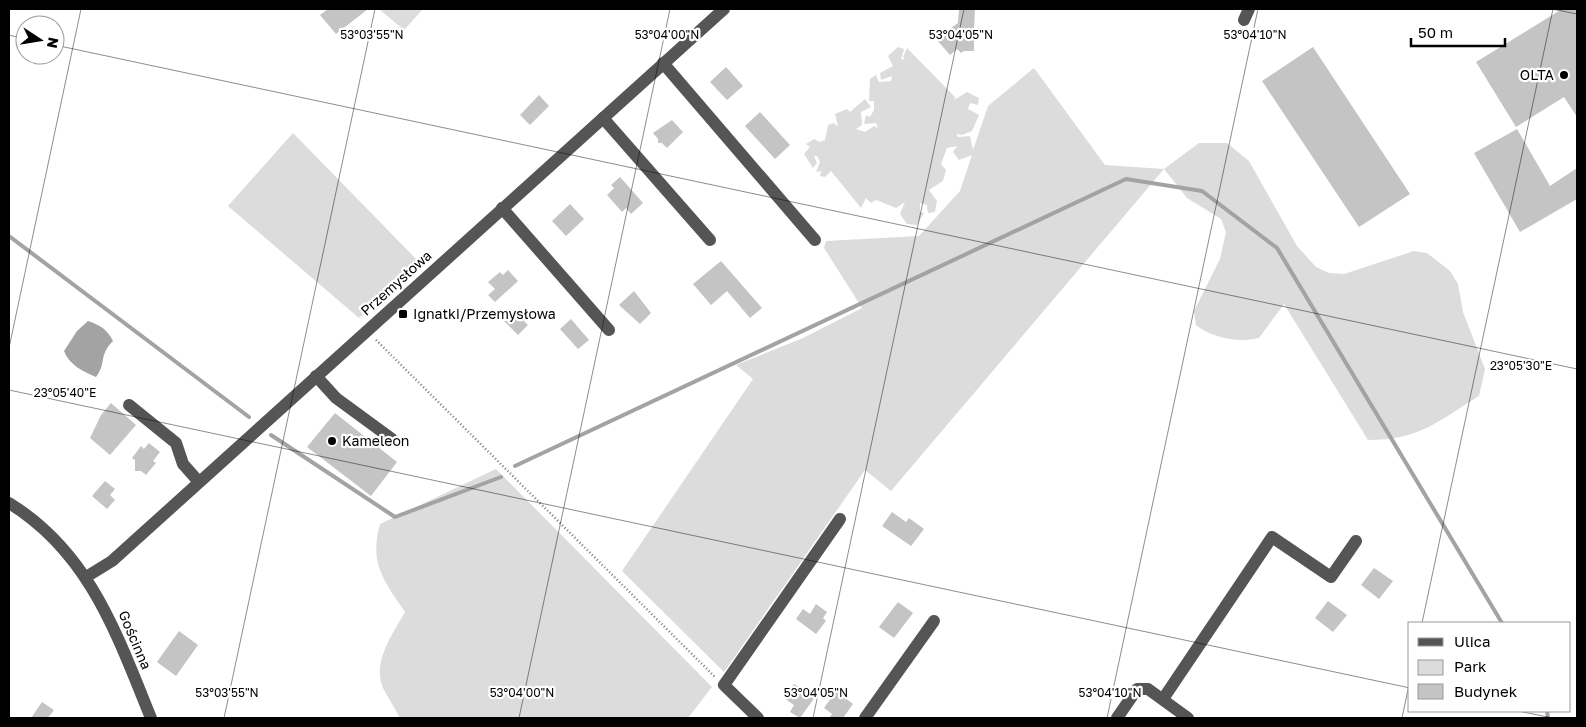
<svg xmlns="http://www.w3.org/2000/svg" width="1586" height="727" font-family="'Golos Text',sans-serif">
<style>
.green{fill:#dcdcdc}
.water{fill:#a3a3a3}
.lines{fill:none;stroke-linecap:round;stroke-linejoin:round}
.stream{stroke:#a3a3a3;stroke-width:4}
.building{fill:#c4c4c4}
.path{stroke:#777;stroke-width:2.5;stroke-dasharray:1 2.5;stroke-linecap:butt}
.minor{stroke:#555;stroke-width:12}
.ticks{fill:none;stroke:#000;stroke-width:1;stroke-opacity:0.45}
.poi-dot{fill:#000;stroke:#fff;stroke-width:2}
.labels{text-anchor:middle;stroke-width:4.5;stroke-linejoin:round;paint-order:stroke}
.poi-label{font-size:14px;fill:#000;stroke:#fff;text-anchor:start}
.street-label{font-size:14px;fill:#000;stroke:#fff}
.ticks-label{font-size:12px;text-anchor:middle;fill:#000;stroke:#fff;stroke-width:4.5;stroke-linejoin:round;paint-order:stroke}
</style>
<rect width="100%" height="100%" fill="#fff"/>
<g class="green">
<polygon points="379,9 423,9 404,30"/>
<path d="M898 47 904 49 901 59 905 60 903 57 907 48 955 97 954 100 967 92 979 98 978 105 970 103 968 109 979 115 972 131 962 135 956 134 958 137 970 136 973 150 988 106 1034 68 1105 165 1164 169 1199 143H1227L1249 161 1297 246 1316 267 1329 273 1344 274 1414 251 1427 253 1450 271 1458 284 1463 312 1485 369 1479 396C1437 422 1419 440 1368 440L1284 304 1259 338C1238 343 1212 338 1196 325L1194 311 1220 259 1226 232 1221 219 1187 198 1164 169 891 491 865 470 724 672 622 571 753 379 736 365 803 338 862 308 824 248 826 241 919 236 960 191 972 155 959 160 953 152 957 146 947 148 941 164 946 170 943 181 929 190 937 201 935 212 928 213 927 205 920 203V212L924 213 917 225 907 224 900 214 905 202 896 208 876 200 871 203 866 198 861 208 831 171 825 177 820 176 821 171 816 172 820 162 817 156H814L817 163 813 168 804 154 810 147 806 144 814 139 820 142 825 140 828 125 834 123 838 127 835 114 847 109 850 112 865 99 871 107 861 112 862 125 856 129 865 132 874 126 878 128 876 123 864 124 866 115 870 117 874 110V101H869L870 79 876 75 879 82 891 81 892 76 881 80 880 73 893 66 888 56Z"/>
<polygon points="293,133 421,264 359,318 228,206"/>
<path d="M496 469 712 687 688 718H400C395 708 388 698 383 688 372 661 393 634 405 612 384 581 369 564 380 524Z"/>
</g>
<path class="water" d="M88 321C100 325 107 329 113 341 98 356 107 363 96 377 84 372 69 365 64 351L77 331Z"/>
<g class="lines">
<g class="stream">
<polyline points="9,236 249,417"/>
<polyline points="271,435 395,517 501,477"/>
<polyline points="515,466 1126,179 1202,191 1277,248 1502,623"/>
<polyline points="1547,711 1548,718"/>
</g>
</g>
<g class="building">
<polygon points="328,9 368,9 336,34 320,15"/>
<polygon points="959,9 975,9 974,31 979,38 974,42 974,51 964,51 961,53 957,49 950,55 936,39 958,23"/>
<polygon points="1562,9 1577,9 1577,117 1564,97 1516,127 1476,62"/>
<polygon points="1313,47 1410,194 1359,227 1262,81"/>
<polygon points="726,67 743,86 727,100 710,82"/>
<polygon points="539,95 549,106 530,125 520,115"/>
<polygon points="760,112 790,145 775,159 745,126"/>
<polygon points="672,120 683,132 667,148 662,143 658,143 658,139 653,133"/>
<polygon points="1517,129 1550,186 1577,168 1577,199 1520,232 1474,153"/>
<polygon points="620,177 643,203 631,214 626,208 622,212 607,195 614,188 611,185"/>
<polygon points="570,204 584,219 566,236 552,221"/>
<polygon points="721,261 762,308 750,318 727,291 711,305 693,284"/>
<polygon points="508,270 518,281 495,302 488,295 495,289 488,282 500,272 503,275"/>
<polygon points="634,291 651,313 640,324 619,305"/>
<polygon points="513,310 528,325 518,335 502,319"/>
<polygon points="571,319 589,340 578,349 560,329"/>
<polygon points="111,403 136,425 110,455 90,438 101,415"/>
<polygon points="335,413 397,462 371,496 307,447"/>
<polygon points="149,443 160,452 153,461 156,463 146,475 141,471 135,471 135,460 132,458 141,446 144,449"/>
<polygon points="105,481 115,489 110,495 115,500 107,509 92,496"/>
<polygon points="892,512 906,522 909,518 924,529 911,546 882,526"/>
<polygon points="1374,568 1393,581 1379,599 1361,585"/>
<polygon points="1328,601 1347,615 1333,632 1315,618"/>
<polygon points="898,602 913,613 894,638 879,627"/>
<polygon points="816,604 827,612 823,618 826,621 816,634 796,619 803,609 810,614"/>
<polygon points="179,631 198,645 176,676 157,662"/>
<polygon points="794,684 815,697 800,718 790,712 794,705 784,698"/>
<polygon points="836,691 853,704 843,718 829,718 832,714 824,708"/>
<polygon points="42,702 54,710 48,718 31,718"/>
</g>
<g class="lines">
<polyline class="path" points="376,340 716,678"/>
<g class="minor">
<polyline points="1244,20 1249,9"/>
<polyline points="663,63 815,240"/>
<polyline points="603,118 710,240"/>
<polyline points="502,208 609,330"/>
<polyline points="316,376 336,398 392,439"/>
<polyline points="129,405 176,443 183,464 199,482"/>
<path d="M9 503C90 553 117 635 151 718"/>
<polyline points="86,577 112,561 724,9"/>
<polyline points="1163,699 1272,537 1331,577 1356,541"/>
<polyline points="758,718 724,685 840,519"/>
<polyline points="865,718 934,621"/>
<polyline points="1117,718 1137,689 1148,689 1188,718"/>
</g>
</g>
<path class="ticks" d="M1552 9 1577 14M9 35 25 39M55 45 1577 369M9 348 81 9M9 390 1410 688M1422 623 1553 9M1518 711 1553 718M224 718 375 9M519 718 670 9M813 718 964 9M1107 718 1258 9M1402 718 1410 680"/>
<g class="poi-dot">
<circle cx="1564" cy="75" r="5"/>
<rect x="398" y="309" width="10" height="10" rx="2.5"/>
<circle cx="332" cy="441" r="5"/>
</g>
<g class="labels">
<g class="poi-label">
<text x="1554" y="80" text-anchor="end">OLTA</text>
<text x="413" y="319">Ignatki/Przemysłowa</text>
<text x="342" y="446">Kameleon</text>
</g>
<g class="street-label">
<text transform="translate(396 283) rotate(-42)" y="5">Przemysłowa</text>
<text transform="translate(135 640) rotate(67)" y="5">Gościnna</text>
</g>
</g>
<g class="ticks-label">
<text x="372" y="39">53°03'55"N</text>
<text x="667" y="39">53°04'00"N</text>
<text x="961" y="39">53°04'05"N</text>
<text x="1255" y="39">53°04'10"N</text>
<text x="1521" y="370">23°05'30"E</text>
<text x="65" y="397">23°05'40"E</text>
<text x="227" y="697">53°03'55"N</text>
<text x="522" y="697">53°04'00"N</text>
<text x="816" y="697">53°04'05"N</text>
<text x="1110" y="697">53°04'10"N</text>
</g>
<rect width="1586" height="727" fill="none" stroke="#000000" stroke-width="20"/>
<rect x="1408" y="622" width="162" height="90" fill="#ffffff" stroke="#999999"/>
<rect x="1418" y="638" width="25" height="8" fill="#555555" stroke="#999999"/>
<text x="1454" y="647" font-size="15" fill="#000000">Ulica</text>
<rect x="1418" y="660" width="25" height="15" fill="#dcdcdc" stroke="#999999"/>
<text x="1454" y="672" font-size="15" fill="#000000">Park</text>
<rect x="1418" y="684" width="25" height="15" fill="#c4c4c4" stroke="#999999"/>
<text x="1454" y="697" font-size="15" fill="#000000">Budynek</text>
<g transform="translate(40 40) rotate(102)"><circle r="24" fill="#ffffff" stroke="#999999"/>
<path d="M0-4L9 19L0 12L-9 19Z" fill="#000000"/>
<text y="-8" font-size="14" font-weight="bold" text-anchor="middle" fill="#000000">N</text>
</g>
<path d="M1411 38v8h94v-8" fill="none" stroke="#000000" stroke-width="2.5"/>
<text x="1418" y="38" font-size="15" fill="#000000" stroke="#ffffff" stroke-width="4" paint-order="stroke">50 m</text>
</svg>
